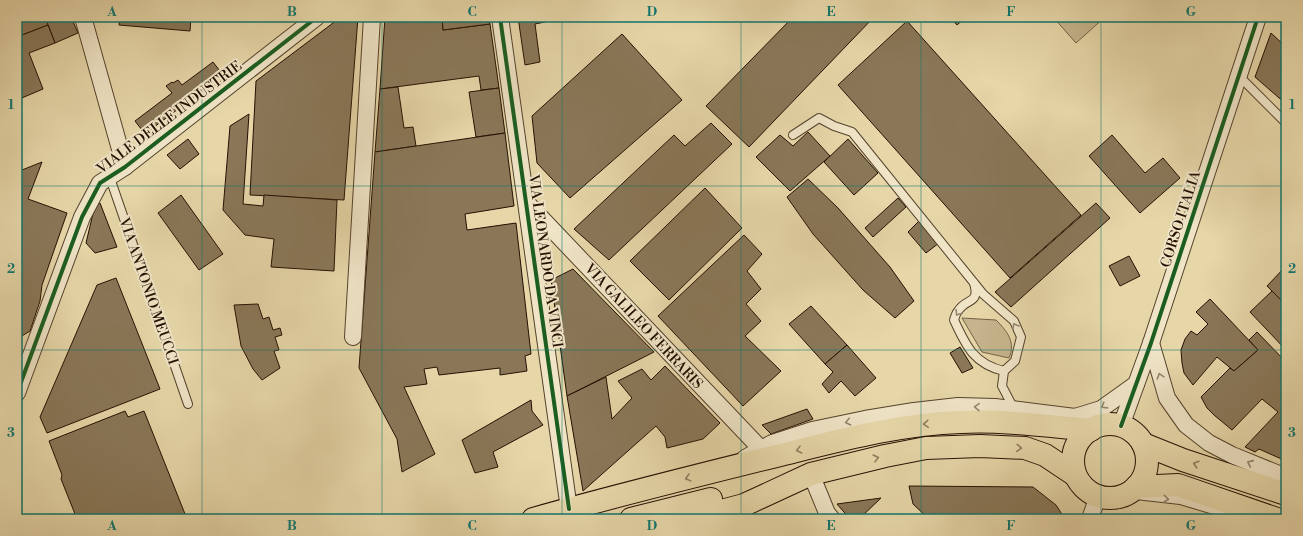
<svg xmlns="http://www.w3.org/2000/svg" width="1303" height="536" font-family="'Libre Bodoni',serif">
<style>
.green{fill:#c5b48c;stroke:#756247}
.building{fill:#897758;stroke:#251002}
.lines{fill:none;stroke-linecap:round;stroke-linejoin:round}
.service-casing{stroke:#55422c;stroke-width:10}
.minor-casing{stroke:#55422c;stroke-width:18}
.trunk-casing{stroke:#251002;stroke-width:24}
.service{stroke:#efe4c6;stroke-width:8}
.minor{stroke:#efe4c6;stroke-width:16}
.trunk{stroke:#e6d6a8;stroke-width:22}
.cycleway-casing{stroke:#efe4c6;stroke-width:6}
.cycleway{stroke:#1b5e20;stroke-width:4}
.oneway{stroke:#94856e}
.oneway2{stroke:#8f7d5d}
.grid{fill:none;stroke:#0f766e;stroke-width:1;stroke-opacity:0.55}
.labels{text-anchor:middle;stroke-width:4;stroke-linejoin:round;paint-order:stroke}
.street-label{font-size:14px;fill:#251002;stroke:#efe4c6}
.neatline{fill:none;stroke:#0f766e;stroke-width:1.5}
.grid-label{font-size:13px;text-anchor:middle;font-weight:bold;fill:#0f766e}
</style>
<rect width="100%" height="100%" fill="#e6d6a8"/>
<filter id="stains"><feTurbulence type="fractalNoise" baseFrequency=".005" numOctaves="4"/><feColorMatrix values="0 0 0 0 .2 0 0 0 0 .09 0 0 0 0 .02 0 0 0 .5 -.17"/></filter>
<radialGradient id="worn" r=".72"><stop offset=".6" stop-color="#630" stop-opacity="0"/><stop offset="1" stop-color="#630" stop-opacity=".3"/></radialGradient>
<g class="green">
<polygon points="1053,17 1105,17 1076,43"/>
<path d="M962 318 996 320C1007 331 1016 342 1009 358L982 352Z"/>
</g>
<g class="building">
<polygon points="17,17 45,17 48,25 17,37"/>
<polygon points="45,17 71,17 78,33 55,43"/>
<polygon points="120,17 191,17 190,31 119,25"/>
<polygon points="341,17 358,17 344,200 250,195 256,81"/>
<polygon points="385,17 442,17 443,30 490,24 499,88 481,90 479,76 380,89"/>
<polygon points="442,17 489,17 490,24 443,30"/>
<polygon points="518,17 544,17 545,22 535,24 540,62 525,65"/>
<polygon points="793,17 874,17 749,147 706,106"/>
<polygon points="950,17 966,17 957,25"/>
<polygon points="907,21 1081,215 1010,278 838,85"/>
<polygon points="48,25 55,43 29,53 43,89 17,100 17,37"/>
<polygon points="1271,33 1286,47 1286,104 1255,77"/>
<polygon points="622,34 682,100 570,198 537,163 532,116"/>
<polygon points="213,62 223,75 145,134 135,121 172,93 166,86 172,82 173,83 178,80 182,85"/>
<polygon points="398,87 404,128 413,127 416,146 375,152 380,89"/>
<polygon points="499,88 505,133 476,137 469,92"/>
<polygon points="249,114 243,204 263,206 264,195 337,200 334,271 271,267 274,239 245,235 223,210 230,126"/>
<polygon points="711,123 732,144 609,260 574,229 674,135 685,146"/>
<polygon points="808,132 830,156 790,191 756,157 780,135 793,146"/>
<polygon points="505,133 514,206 465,214 467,230 516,223 531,354 525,356 527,371 500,375 500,368 439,375 437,367 424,369 427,384 404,387 435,454 402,472 397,439 359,368 375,152"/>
<polygon points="1112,135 1145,173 1163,158 1180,178 1140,213 1089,156"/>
<polygon points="188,139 199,154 180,169 167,155"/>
<polygon points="848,139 878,173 854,195 824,162"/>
<polygon points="42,162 28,199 67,213 42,285 40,301 30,331 17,339 17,172"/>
<polygon points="808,179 838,208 890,267 914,301 895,318 863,290 813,234 787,197"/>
<polygon points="705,188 742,228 669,300 630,261"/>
<polygon points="181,195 223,254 199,270 158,213"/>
<polygon points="898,198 906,207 873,237 865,228"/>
<polygon points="100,203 117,247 95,253 86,243 95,205"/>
<polygon points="1096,203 1110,218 1011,307 995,292"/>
<polygon points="919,221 939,243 926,253 908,232"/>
<polygon points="744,235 762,254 747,271 761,289 746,304 761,321 745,336 781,371 743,406 658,316"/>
<polygon points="1129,256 1140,276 1120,286 1109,266"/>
<polygon points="1286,266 1286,305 1267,286"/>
<polygon points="573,269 654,352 567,396 551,280"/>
<polygon points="116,278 160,389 47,433 40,417 97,285"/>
<polygon points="1272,291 1286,305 1286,350 1250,312"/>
<polygon points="1210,299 1258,350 1234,371 1217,357 1193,385 1184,373 1182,363 1181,350 1185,339 1191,331 1197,335 1208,324 1196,312"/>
<polygon points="258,304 263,319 269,317 273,330 280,328 282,335 275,337 279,350 274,351 280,368 262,380 253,369 241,346 234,305"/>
<polygon points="811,306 847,345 825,364 789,324"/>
<polygon points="1257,332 1286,362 1286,461 1259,449 1255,452 1245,447 1278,412 1262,399 1232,430 1214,415 1207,408 1201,397 1230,368 1234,371 1258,350 1249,340"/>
<polygon points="847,345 876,378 855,396 841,381 829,393 822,384 833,372 825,364"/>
<polygon points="960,347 973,368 962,373 950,353"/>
<polygon points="665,366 720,423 703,439 667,448 665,437 656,426 583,491 567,396 606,377 612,419 632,398 618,381 642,369 651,380"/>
<polygon points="531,400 532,411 543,425 493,452 498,467 475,473 462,440"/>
<polygon points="807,409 813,419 771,434 762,425"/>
<polygon points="125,411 128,417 144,411 187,519 77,519 61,479 62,475 49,441"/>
<polygon points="909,486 1033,487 1056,505 1065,519 929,519 913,504"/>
<polygon points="881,498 859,519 850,519 837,504"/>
</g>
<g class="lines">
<defs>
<g id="service">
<polyline points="1239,76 1286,123"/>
<polyline points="793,135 819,118 834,126 852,132 983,294 1014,321 1021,337 1015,361 1004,371 1002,386 1014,409"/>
<polyline points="110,178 188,404"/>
<path d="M974 283C980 305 967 297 958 311 956 313 955 317 954 320 966 346 974 364 1004 371"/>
<polyline points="1127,494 1180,500 1244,519"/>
</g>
<g id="minor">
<polyline points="83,17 125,167"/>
<polyline points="500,17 569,509"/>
<polyline points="527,203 761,449"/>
<polyline points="353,337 372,17"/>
<polyline points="1151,343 1167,398 1186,425 1209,443 1232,455 1286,477"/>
<polyline points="17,393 82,217 100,183 125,167 317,17"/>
<polyline points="1121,426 1151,343 1258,17"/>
<polyline points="745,458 772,443 812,430 865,419 914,411 958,406 995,407 1075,417 1101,409 1136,384"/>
<polyline points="811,474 827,513 832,519"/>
<polyline points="1090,519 1098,496"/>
</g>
<g id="trunk">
<circle cx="1110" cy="461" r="37"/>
<polyline points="1143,444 1183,460 1286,494"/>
<polyline points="1136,487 1178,485 1277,519"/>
<path d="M533 519C614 496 695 476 776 456 837 441 898 424 961 422 1004 420 1047 426 1091 430"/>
<polyline points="631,519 711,499"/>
<polyline points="691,519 744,505 811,474 885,456 926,448 980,446 1025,448 1045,455 1075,475"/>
</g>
</defs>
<use href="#service" class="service-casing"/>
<use href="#minor" class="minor-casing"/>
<use href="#trunk" class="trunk-casing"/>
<use href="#service" class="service"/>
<use href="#minor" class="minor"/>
<use href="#trunk" class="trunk"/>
<defs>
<g id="cycleway">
<polyline points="500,17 569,509"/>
<polyline points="17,393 82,217 100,183 125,167 317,17"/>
<polyline points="1121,426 1151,343 1258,17"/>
</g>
</defs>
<use href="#cycleway" class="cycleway-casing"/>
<use href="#cycleway" class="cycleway"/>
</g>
<defs><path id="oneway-chevron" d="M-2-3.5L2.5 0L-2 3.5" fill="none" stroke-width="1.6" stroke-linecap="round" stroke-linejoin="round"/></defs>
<g class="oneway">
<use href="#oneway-chevron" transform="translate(958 313) rotate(122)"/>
<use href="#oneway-chevron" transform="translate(1015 326) rotate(-119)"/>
<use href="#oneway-chevron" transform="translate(1160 376) rotate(-107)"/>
<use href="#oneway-chevron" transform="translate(1104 406) rotate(148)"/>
<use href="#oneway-chevron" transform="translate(977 407) rotate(-179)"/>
<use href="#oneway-chevron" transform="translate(848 422) rotate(168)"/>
<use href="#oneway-chevron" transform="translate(1250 463) rotate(-156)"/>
<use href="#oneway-chevron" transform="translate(1166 499) rotate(6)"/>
</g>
<g class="oneway2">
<use href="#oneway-chevron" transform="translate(926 424) rotate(176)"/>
<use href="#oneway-chevron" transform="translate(1019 448) rotate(4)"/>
<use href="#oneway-chevron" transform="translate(799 450) rotate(166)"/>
<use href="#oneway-chevron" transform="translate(876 458) rotate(-14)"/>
<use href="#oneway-chevron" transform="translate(1196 464) rotate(-162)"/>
<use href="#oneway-chevron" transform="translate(688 478) rotate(165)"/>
</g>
<path class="grid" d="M202 17V519M382 17V519M562 17V519M741 17V519M921 17V519M1101 17V519M17 186H1286M17 350H1286"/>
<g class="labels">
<g class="street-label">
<text transform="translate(169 117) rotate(-37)" y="5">VIALE DELLE INDUSTRIE</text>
<text transform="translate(1180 219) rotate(-72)" y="5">CORSO ITALIA</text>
<text transform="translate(546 261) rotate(82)" y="5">VIA LEONARDO DA VINCI</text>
<text transform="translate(149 291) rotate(71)" y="5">VIA ANTONIO MEUCCI</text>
<text transform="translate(644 326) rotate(47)" y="5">VIA GALILEO FERRARIS</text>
</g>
</g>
<rect width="1303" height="536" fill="none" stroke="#e6d6a8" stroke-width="44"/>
<rect x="22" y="22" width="1259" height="492" class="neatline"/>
<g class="grid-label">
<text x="112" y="16">A</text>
<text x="292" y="16">B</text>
<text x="472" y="16">C</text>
<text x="652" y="16">D</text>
<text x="831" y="16">E</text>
<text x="1011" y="16">F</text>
<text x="1191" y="16">G</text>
<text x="11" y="109">1</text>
<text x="1292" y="109">1</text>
<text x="11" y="273">2</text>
<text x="1292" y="273">2</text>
<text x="11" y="437">3</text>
<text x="1292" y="437">3</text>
<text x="112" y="530">A</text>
<text x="292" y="530">B</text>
<text x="472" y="530">C</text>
<text x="652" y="530">D</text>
<text x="831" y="530">E</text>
<text x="1011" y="530">F</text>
<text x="1191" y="530">G</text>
</g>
<rect width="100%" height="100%" filter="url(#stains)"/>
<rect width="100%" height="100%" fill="url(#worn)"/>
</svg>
